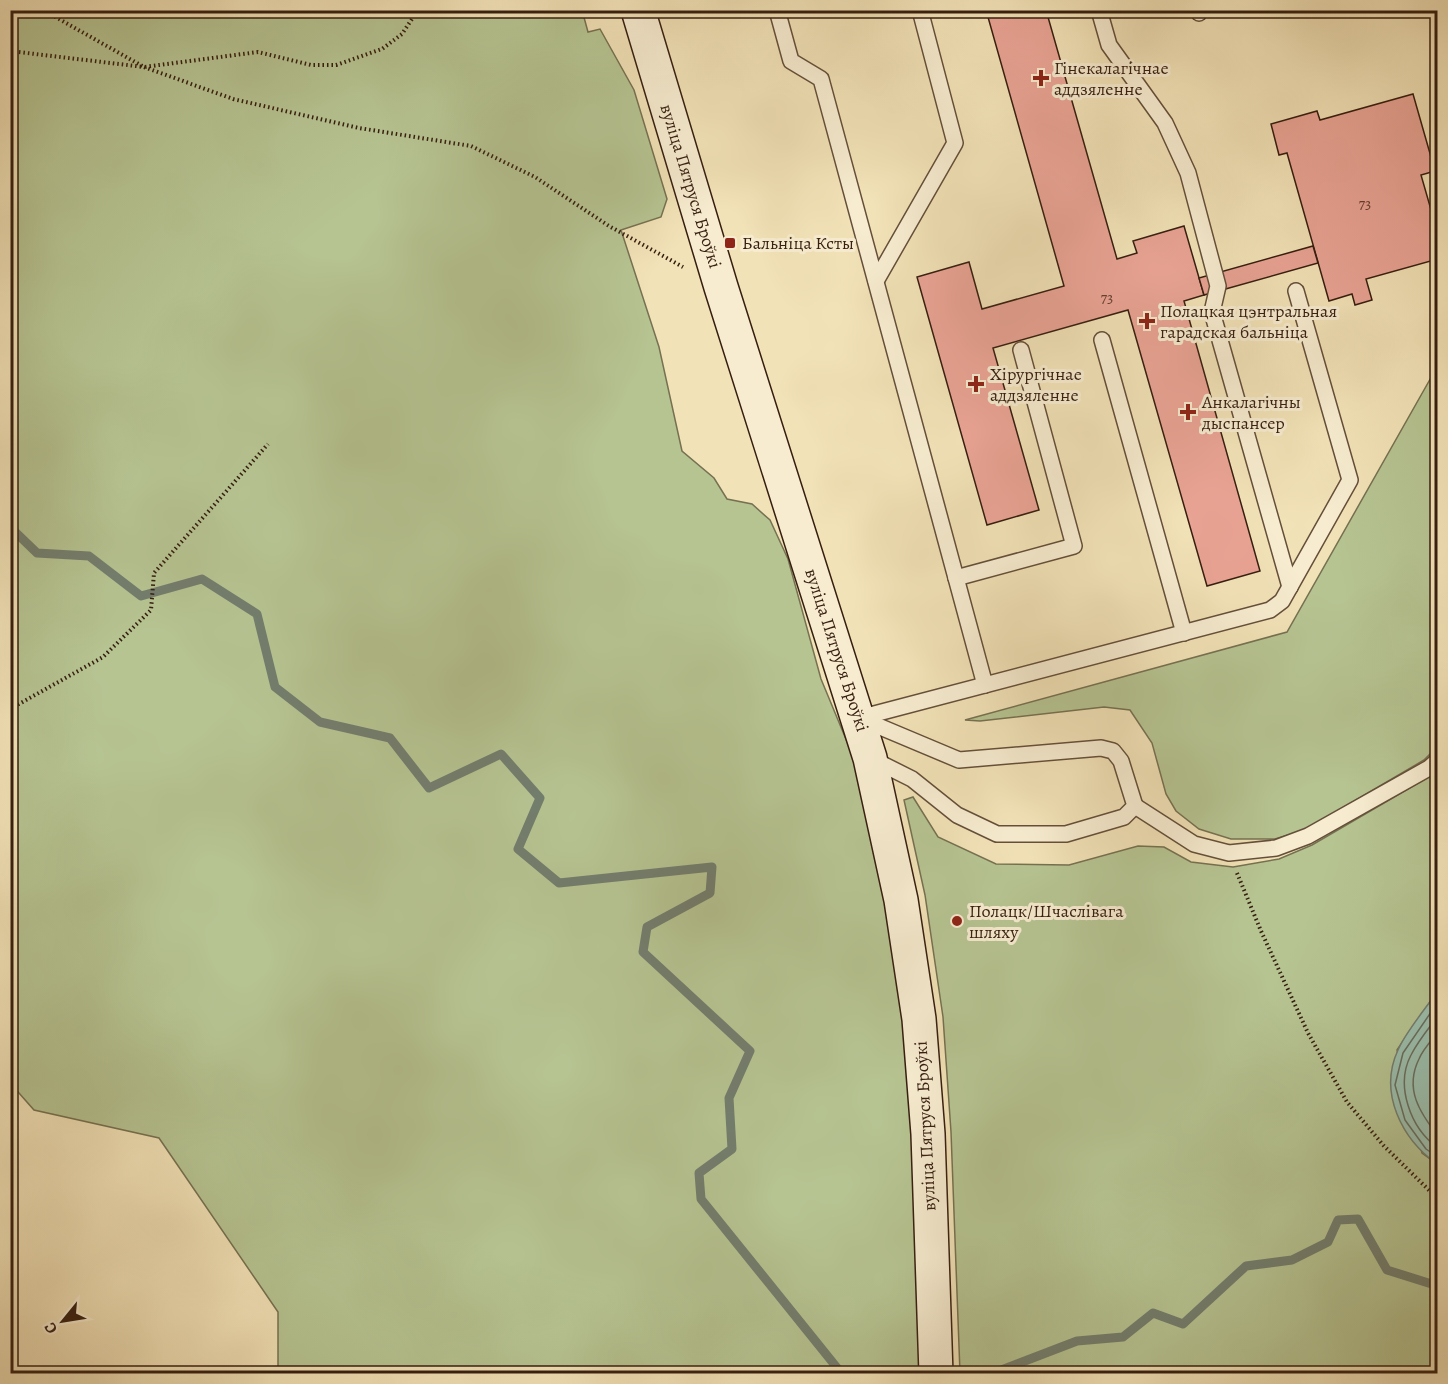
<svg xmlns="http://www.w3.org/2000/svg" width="1448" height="1384" font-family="Alegreya,serif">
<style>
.green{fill:#b6c492;stroke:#767151;stroke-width:1.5}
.water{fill:#9bbeac;stroke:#737e6e;stroke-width:1.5}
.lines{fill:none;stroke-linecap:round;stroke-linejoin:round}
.shore{stroke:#686e5e;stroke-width:1.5}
.stream{stroke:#737e6e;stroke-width:9}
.building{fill:#e9a394;stroke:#361e10;stroke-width:1.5}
.lane-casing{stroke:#654f3a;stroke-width:18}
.secondary-casing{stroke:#361e10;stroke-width:36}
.path{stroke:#361e10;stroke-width:4;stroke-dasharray:1.5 3;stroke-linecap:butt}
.lane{stroke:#f7ecd0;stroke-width:15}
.secondary{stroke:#f7ecd0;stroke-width:33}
.poi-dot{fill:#8f2418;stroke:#f7ecd0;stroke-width:2}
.labels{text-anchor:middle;stroke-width:6;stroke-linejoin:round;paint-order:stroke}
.number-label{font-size:15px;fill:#633f31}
.poi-label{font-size:18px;fill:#361e10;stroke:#f7ecd0;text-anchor:start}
.street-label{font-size:18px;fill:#361e10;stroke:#f7ecd0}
</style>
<rect width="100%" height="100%" fill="#f2e2b7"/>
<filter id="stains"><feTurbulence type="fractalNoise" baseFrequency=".00333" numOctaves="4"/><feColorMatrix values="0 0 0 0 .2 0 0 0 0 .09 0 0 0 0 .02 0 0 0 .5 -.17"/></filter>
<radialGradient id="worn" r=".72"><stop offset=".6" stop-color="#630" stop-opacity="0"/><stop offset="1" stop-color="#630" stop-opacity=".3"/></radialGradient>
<g class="green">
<polygon points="582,10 588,32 600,29 634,90 667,199 661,217 621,230 659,347 682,451 714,478 727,499 752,504 770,520 788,559 821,679 855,761 886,902 904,1021 912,1134 920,1373 278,1373 278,1312 159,1138 34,1110 11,1084 10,11"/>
<polygon points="1437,367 1438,746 1424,760 1305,830 1275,839 1231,839 1199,829 1176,811 1166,794 1152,743 1130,710 1104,707 980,721 965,720 1287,632"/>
<polygon points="1437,772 1437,992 1397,1050 1422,1153 1437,1164 1437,1373 960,1373 951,1132 943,1017 925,895 904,800 913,797 938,837 996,864 1069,865 1138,846 1164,847 1191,862 1233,867 1279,859 1312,845"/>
</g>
<path class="water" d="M1437 992V1164C1402 1139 1378 1093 1398 1050 1405 1033 1426 1008 1437 992Z"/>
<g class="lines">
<g class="shore">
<polyline points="1438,1002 1403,1053 1395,1085 1405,1120 1426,1149 1438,1157"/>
<path d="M1438 1016C1429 1028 1418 1041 1411 1055 1395 1085 1410 1128 1438 1148"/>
<path d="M1438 1032C1432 1040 1423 1049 1419 1059 1404 1089 1420 1113 1438 1136"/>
</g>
<g class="stream">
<polyline points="10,527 37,553 89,556 141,596 202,579 257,614 275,687 320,722 390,738 429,788 501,754 540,798 518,849 559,883 712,867 710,893 647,927 643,952 750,1051 729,1098 732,1149 699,1173 701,1199 838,1369 847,1374"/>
<polyline points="991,1374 1077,1341 1123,1337 1153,1313 1183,1324 1246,1266 1292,1260 1328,1242 1338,1220 1358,1219 1387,1270 1438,1286"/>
</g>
</g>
<g class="building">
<polygon points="986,10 1046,10 1117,259 1137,253 1133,241 1184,226 1204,295 1184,301 1260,571 1207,586 1128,310 993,348 1039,510 987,525 917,277 969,262 982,309 1064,286"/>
<polygon points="1413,94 1435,171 1421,175 1438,234 1438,259 1366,279 1372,300 1355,305 1352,294 1329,301 1287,153 1279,155 1271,124 1317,111 1320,120"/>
<polygon points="1313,246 1318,263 1204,295 1199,278"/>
</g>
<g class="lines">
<defs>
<g id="lane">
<polyline points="777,10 791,61 821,79 985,685"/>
<polyline points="1099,10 1109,45 1165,123 1188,173 1218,286 1212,312 1290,587"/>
<polyline points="1199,10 1199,13"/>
<polyline points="876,281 955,143 920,10"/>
<polyline points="1102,340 1184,633"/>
<polyline points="956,578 1074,546 1021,350"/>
<polyline points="859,718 1270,610 1282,601 1350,480 1296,291"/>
<polyline points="859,718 959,760 1101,748 1113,751 1121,761 1135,806 1124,817 1066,834 997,834 957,815 912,779 872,759"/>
<polyline points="1135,806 1194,844 1229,853 1276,848 1308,836 1429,768 1438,760"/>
</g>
<polyline id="secondary" points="638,10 721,287 870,758 901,900 919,1019 928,1134 936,1374"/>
</defs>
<use href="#lane" class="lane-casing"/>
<use href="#secondary" class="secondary-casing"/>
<g class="path">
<polyline points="43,10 144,67 258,52 311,65 336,65 382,49 402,34 418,10"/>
<polyline points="10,51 144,67 233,99 359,128 471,146 535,177 609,226 683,267"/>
<polyline points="10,709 103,657 151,610 154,573 268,444"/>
<polyline points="1237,873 1261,931 1308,1033 1347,1102 1384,1146 1438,1199"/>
</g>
<use href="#lane" class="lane"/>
<use href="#secondary" class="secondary"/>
</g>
<g class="poi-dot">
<path d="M1038 69h6v6h6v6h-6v6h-6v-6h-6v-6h6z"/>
<rect x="724" y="237" width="12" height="12" rx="3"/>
<path d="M1144 312h6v6h6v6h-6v6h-6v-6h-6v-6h6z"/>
<path d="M973 375h6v6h6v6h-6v6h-6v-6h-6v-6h6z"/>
<path d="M1185 403h6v6h6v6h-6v6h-6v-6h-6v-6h6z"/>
<circle cx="957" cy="921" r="6"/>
</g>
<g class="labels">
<g class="number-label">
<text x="1365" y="209">73</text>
<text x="1107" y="303">73</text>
</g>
<g class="poi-label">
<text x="1054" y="74">Гінекалагічнае<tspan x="1054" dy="21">аддзяленне</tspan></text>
<text x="742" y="249">Бальніца Ксты</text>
<text x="1160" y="317">Полацкая цэнтральная<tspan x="1160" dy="21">гарадская бальніца</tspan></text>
<text x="990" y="380">Хірургічнае<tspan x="990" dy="21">аддзяленне</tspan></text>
<text x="1202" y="408">Анкалагічны<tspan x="1202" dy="21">дыспансер</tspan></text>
<text x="969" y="917">Полацк/Шчаслівага<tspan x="969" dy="21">шляху</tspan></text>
</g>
<g class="street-label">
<text transform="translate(691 186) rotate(73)" y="6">вуліца Пятруся Броўкі</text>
<text transform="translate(837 650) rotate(72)" y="6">вуліца Пятруся Броўкі</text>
<text transform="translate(925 1126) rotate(-93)" y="6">вуліца Пятруся Броўкі</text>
</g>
</g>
<rect width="1448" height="1384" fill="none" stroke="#f2e2b7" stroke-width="36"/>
<rect x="12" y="12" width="1424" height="1360" fill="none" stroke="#361e10" stroke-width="3"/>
<rect x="18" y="18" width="1412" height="1348" fill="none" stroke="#361e10" stroke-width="1.5"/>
<g transform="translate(63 1321) rotate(240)" stroke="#f7ecd0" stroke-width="4.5" paint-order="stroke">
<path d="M0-4.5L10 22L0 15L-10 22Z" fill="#361e10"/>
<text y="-9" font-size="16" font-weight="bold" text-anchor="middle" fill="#361e10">С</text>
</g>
<rect width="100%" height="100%" filter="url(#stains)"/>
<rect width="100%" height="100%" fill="url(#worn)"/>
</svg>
